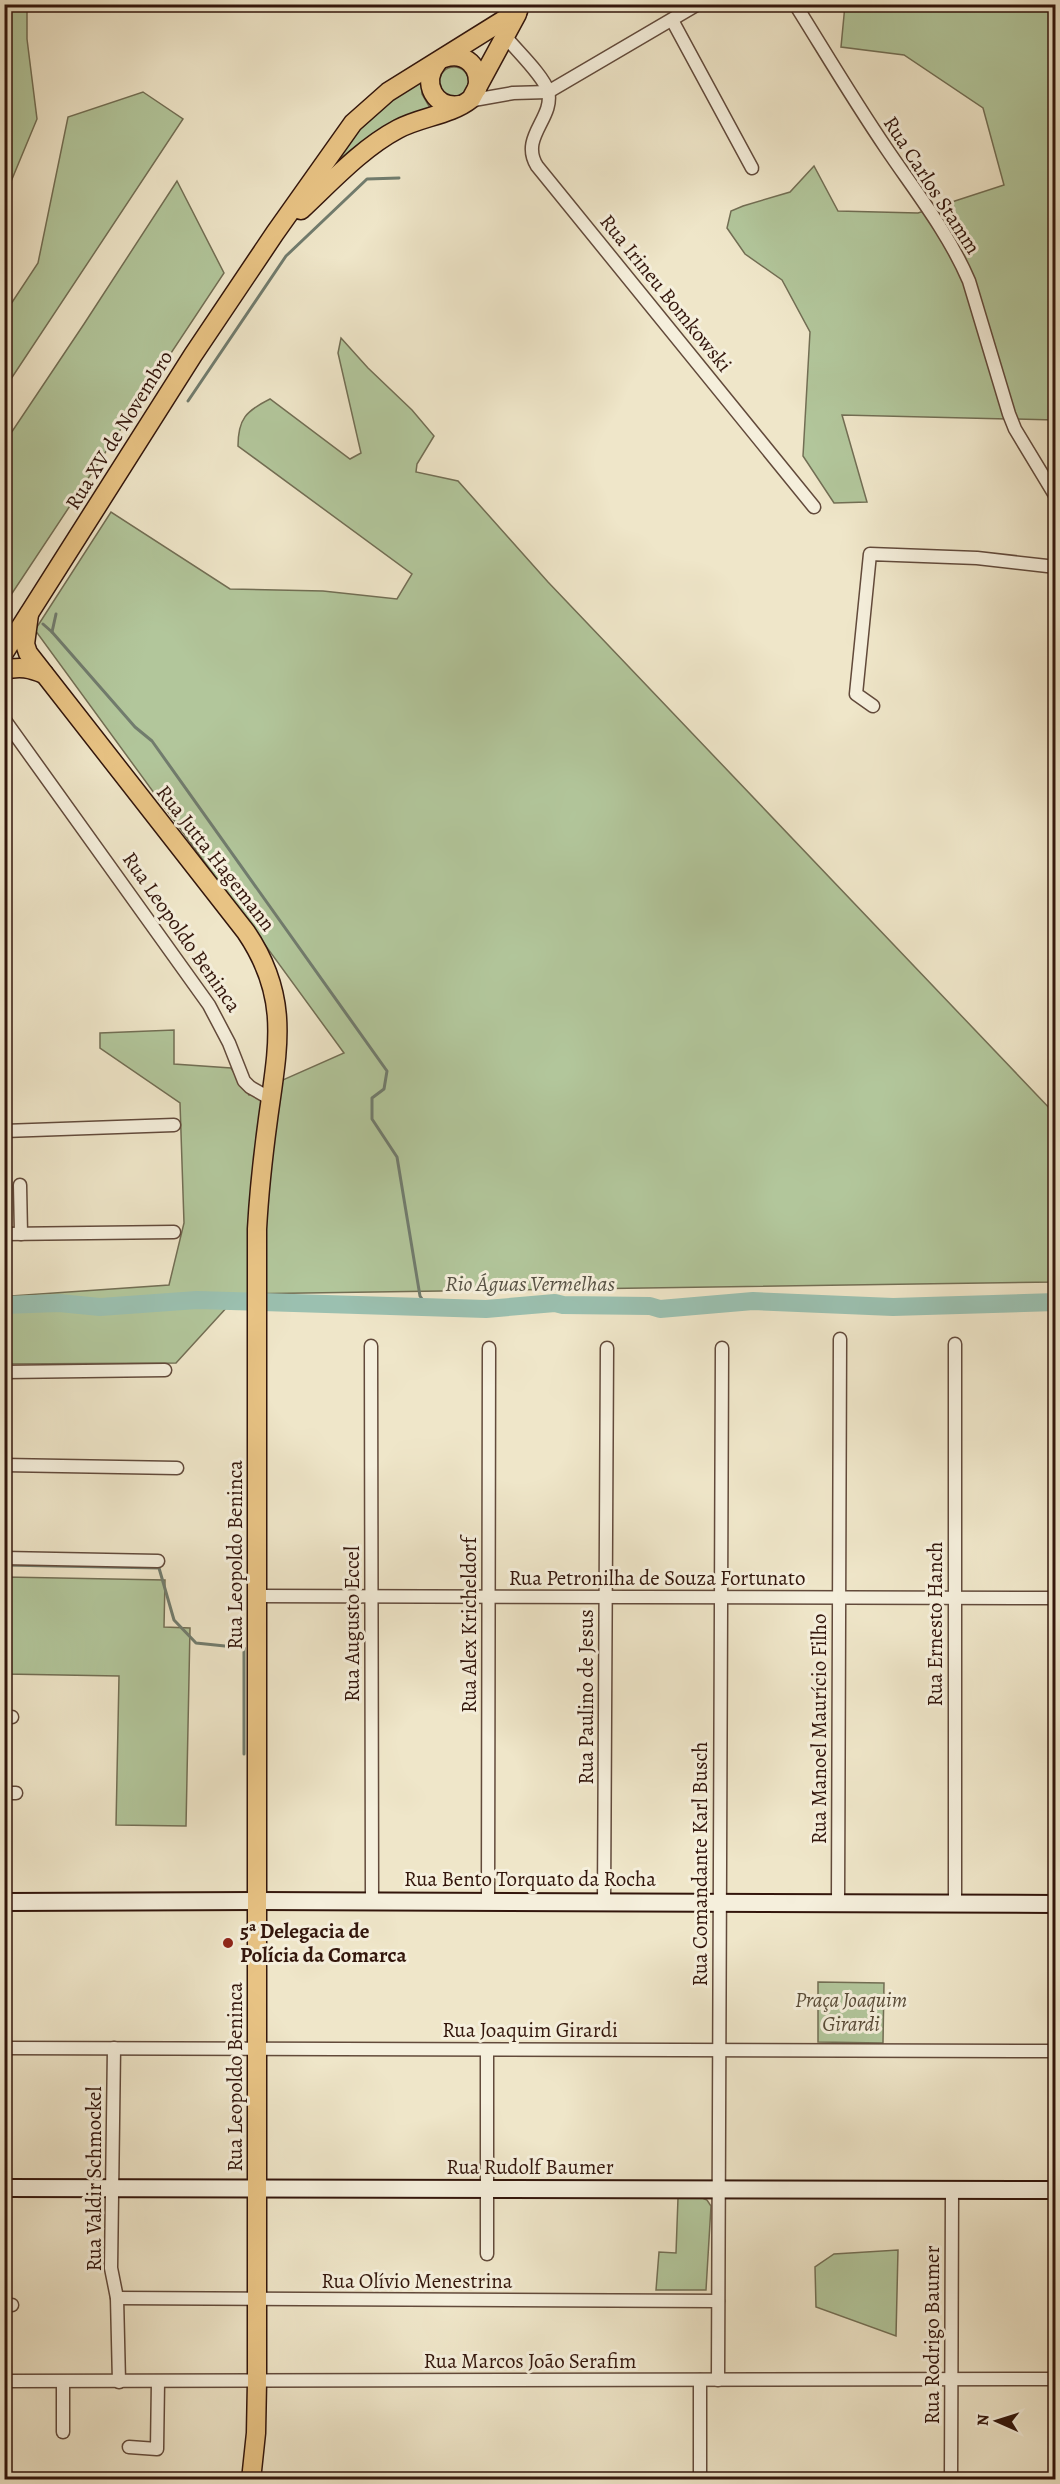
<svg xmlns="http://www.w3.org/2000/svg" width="1060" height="2484" font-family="Alegreya,serif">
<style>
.green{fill:#b2c69b;stroke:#726e54;stroke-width:1.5}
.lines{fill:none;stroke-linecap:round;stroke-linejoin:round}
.stream{stroke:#717c6e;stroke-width:3}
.river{stroke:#9bc0b0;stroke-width:18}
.street-casing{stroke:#624a3b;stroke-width:15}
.secondary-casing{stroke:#33160c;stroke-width:20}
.primary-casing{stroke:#33160c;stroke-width:21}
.street{stroke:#f5efdc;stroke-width:12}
.secondary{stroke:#f5efdc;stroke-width:16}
.primary{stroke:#e8c384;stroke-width:18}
.poi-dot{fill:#8f2418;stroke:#f5efdc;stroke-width:2}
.labels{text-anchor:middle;stroke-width:6;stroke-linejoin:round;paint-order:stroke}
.street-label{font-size:21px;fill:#33160c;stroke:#f5efdc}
.poi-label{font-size:21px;font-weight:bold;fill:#33160c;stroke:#f5efdc;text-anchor:start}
.park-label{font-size:21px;font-style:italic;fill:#594b37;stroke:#f5efdc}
.water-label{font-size:22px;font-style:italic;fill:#575245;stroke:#f5efdc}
</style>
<rect width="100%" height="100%" fill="#efe6c9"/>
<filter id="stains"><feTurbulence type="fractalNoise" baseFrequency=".00333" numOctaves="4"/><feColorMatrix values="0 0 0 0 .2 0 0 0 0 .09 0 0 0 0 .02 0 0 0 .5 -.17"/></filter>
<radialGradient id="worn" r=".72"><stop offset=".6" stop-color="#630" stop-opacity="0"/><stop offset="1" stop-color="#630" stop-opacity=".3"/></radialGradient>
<g class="green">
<polygon points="5,4 27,5 27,39 37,119 5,196"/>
<polygon points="845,5 1055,5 1055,420 842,415 867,502 834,503 803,456 810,332 782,280 745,254 727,228 731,211 743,206 790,192 814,166 838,211 918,213 1004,185 983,108 904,55 841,47"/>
<circle cx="454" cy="82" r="15"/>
<polygon points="423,78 422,94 430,108 320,185 363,122"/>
<polygon points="143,92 183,119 5,388 5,313 38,263 68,117"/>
<polygon points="177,181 224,273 5,604 5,442 84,324"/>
<path d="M341 338 368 368 412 410 434 436 417 464 416 472 458 481 548 582 1055 1114V1282L239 1294 176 1363 5 1364 4 1271 11 1296 169 1285 184 1223 180 1103 100 1048V1033L174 1030V1064L231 1068 249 1095 344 1053 35 630 111 512 230 589 323 591 397 599 412 574 238 446C238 419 246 411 270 399L350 459 361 453 338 353Z"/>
<polygon points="5,1577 165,1580 164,1627 190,1628 186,1826 116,1825 119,1676 5,1674"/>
<polygon points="818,1982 884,1983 883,2043 818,2042"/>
<polygon points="700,2197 707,2200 711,2206 706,2290 656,2290 659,2252 676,2253 678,2198"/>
<polygon points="898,2250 896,2336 816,2307 815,2267 834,2254"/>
<polygon points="597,2474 762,2479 597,2480"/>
</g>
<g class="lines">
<g class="stream">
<polyline points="188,401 286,256 367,179 399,178"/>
<polyline points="43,624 52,632 135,727 152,741 387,1071 384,1089 372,1098 372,1119 397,1157 420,1296 427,1306"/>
<polyline points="52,632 56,614"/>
<polyline points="4,1565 159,1568 174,1620 196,1643 244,1648 244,1754"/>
</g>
<polyline class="river" points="4,1305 59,1303 100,1307 197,1300 486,1309 555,1303 563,1305 650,1306 660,1309 753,1301 893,1307 1056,1302"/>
<defs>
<g id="street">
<path d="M795 4C825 52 854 101 886 148 915 191 948 232 969 281L1009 414 1015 429 1056 497"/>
<polyline points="672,20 752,168"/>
<path d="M505 36C516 50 543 75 548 91 555 118 519 137 537 166L814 507"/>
<polyline points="468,101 513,93 548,92 698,4"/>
<polyline points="873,706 856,694 870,554 977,558 1056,567"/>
<polyline points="4,719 209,1005 229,1043 244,1081 250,1087 271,1099"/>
<polyline points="4,1131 174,1125"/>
<polyline points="20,1185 21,1234"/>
<polyline points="4,1234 174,1232"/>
<polyline points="371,1346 372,1901"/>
<polyline points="4,1372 165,1370"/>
<polyline points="4,1465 177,1468"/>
<polyline points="4,1558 158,1561"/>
<polyline points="257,1596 1056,1598"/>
<polyline points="4,1717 12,1717"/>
<polyline points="4,1793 16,1793"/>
<polyline points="488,1902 489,1348"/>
<polyline points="604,1902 607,1348"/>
<polyline points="838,1903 840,1339"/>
<polyline points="955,1903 955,1344"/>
<polyline points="4,2048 1056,2051"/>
<polyline points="114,2048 111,2268 117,2298 119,2382"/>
<polyline points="487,2254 487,2050"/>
<polyline points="117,2298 718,2301"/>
<polyline points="4,2305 12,2305"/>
<polyline points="718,2380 722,1348"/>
<polyline points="4,2381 1056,2379"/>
<polyline points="63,2432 63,2382"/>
<polyline points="129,2447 157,2449 158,2382"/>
<polyline points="700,2474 700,2380"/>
<polyline points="951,2480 952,2190"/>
</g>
<g id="secondary">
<polyline points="4,1902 258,1901 1056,1904"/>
<polyline points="4,2188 1056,2190"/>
</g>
<g id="primary">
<path d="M444 58C465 51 482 67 477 89"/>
<path d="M437 63C421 83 435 109 460 105"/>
<path d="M301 210C331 182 362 148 398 129 420 117 451 115 471 99L517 14"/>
<path d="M29 614 25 644 28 653 246 932C290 997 278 1046 268 1119 263 1156 259 1192 257 1229V2382L256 2433 251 2480"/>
<polyline points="4,653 193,355 275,233 353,123 388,92 518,11"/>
<path d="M4 670C20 666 30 668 44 674"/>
</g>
</defs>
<use href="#street" class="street-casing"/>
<use href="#secondary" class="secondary-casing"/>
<use href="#primary" class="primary-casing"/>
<use href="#street" class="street"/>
<use href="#secondary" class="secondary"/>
<use href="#primary" class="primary"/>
</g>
<circle class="poi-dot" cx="228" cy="1943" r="6"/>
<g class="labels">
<g class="street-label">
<text transform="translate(932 185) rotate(57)" y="7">Rua Carlos Stamm</text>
<text transform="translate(666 293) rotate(51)" y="7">Rua Irineu Bomkowski</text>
<text transform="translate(119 430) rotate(-58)" y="7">Rua XV de Novembro</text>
<text transform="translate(216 858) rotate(52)" y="7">Rua Jutta Hagemann</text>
<text transform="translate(182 932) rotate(55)" y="7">Rua Leopoldo Beninca</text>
<text transform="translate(235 1555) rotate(-90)" y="7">Rua Leopoldo Beninca</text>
<text x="657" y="1585">Rua Petronilha de Souza Fortunato</text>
<text transform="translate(352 1624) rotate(-90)" y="7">Rua Augusto Eccel</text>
<text transform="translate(935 1624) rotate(-90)" y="7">Rua Ernesto Hanch</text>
<text transform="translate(469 1625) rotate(-90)" y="7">Rua Alex Kricheldorf</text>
<text transform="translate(586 1697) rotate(-90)" y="7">Rua Paulino de Jesus</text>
<text transform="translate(819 1729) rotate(-90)" y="7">Rua Manoel Maurício Filho</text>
<text transform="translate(700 1864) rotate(-90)" y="7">Rua Comandante Karl Busch</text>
<text x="530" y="1886">Rua Bento Torquato da Rocha</text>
<text x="530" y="2037">Rua Joaquim Girardi</text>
<text transform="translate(235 2077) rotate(-90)" y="7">Rua Leopoldo Beninca</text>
<text x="530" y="2174">Rua Rudolf Baumer</text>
<text transform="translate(94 2179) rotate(-90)" y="7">Rua Valdir Schmockel</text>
<text x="417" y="2288">Rua Olívio Menestrina</text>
<text transform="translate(932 2335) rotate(-90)" y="7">Rua Rodrigo Baumer</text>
<text x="530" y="2368">Rua Marcos João Serafim</text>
</g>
<g class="poi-label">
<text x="240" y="1938">5ª Delegacia de<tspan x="240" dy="24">Polícia da Comarca</tspan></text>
</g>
<g class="park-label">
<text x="851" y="2007">Praça Joaquim<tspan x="851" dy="24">Girardi</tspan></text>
</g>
<g class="water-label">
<text x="530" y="1291">Rio Águas Vermelhas</text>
</g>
</g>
<rect width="1060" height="2484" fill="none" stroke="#efe6c9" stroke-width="24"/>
<rect x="6" y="6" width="1048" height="2472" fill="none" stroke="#33160c" stroke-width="3"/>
<rect x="12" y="12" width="1036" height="2460" fill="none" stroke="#33160c" stroke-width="1.5"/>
<g transform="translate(997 2421) rotate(273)" stroke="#f5efdc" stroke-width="4.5" paint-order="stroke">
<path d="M0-4.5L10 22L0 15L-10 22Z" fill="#33160c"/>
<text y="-9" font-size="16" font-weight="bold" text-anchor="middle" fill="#33160c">N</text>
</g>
<rect width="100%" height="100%" filter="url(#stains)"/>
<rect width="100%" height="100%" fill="url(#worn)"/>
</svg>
